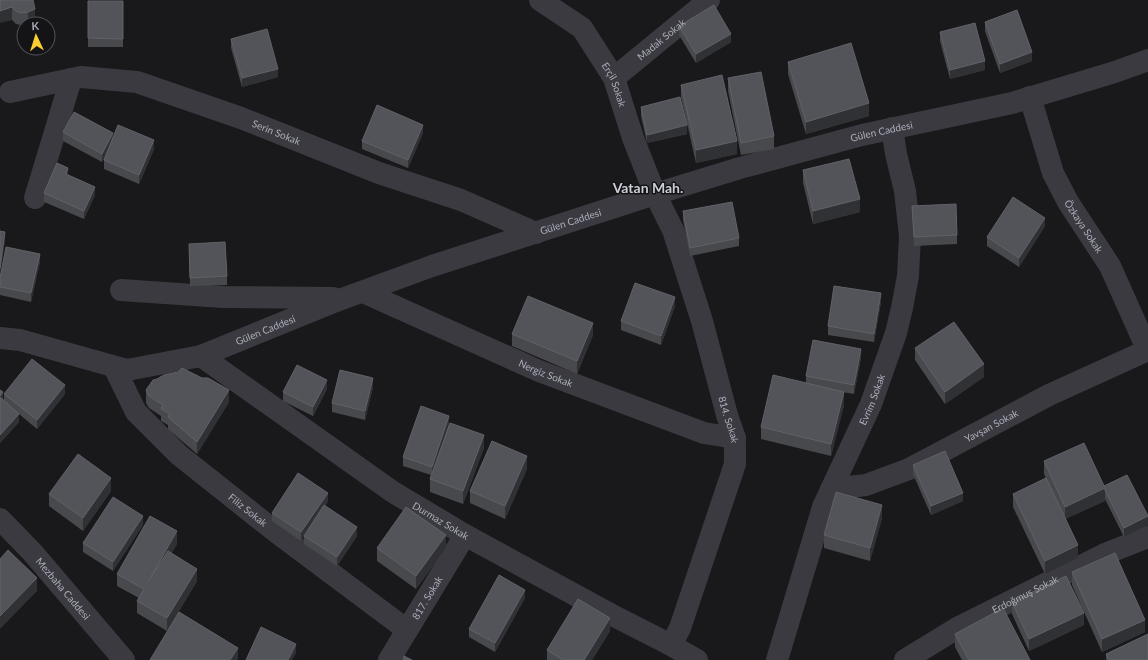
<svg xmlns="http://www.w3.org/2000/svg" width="1148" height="660" font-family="Lato,sans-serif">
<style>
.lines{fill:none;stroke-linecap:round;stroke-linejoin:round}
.minor{stroke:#3a3a40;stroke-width:22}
.wall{fill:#47494d}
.shaded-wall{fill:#303134}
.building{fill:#525459;stroke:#606268}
.labels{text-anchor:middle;stroke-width:3;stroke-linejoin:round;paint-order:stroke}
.street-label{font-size:10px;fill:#abaebb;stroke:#141416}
.district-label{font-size:14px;font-weight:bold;fill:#ccced7;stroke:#141416}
</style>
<rect width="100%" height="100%" fill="#19191b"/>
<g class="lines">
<g class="minor">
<path id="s1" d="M540 0 582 28 614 78 633 138 655 194 673 230 702 321 727 415 735 438V464L680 628 671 645"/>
<path id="s2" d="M614 78 709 0"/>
<path id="s3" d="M10 92 81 77 137 82 241 118 379 173 461 200 536 233"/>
<path id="s4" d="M1030 97 1053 173 1068 202 1110 266 1148 351"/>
<polyline points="35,198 71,79"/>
<polyline points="121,290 223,297 333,298"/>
<path id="s5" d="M363 292 539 371 704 433 735 438"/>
<path id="s6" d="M0 338 20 340 127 370 201 356 331 303 432 266 655 194 740 168 862 135 1012 103 1115 72 1148 60"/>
<path id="s7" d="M201 356 393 492 465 535 612 615 671 645 697 660"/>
<path id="s8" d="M114 367 136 412 179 455 276 532 407 630"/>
<path id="s9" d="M831 489 866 485 909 469 1049 395 1148 350"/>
<path id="s10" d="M0 519 33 553 124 660"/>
<path id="s11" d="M389 660 465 535"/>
<path id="s12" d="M777 660 823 507 871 404 896 333 902 308 908 276 910 236 905 191 896 154 892 128"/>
<path id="s13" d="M905 660 959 627 1105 554 1148 537"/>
</g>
</g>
<g class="wall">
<polygon points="0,0 33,0 35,21 29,24 24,24 24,25 21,25 16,24 12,20"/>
<rect x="88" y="1" width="35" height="46"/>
<polygon points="985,22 1032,61 1000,73 985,31"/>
<polygon points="679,26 731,42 696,63 679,35"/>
<polygon points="940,32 985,70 950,79 940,41"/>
<polygon points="231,39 278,77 242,87 231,48"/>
<polygon points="788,62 869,116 806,134 788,74"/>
<polygon points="728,78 774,136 774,149 741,155 728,91"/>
<polygon points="681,85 737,154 696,163 681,97"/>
<polygon points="641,107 687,134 647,143 641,116"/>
<polygon points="63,132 113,137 154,149 139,184 104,169 104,160 106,154 102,162 63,141"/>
<polygon points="423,133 408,168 362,149 362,141"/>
<polygon points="803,170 860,212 813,224 803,183"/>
<polygon points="68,175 95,195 84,219 44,202 44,193"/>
<polygon points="912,206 957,235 957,244 914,246"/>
<polygon points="683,211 739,238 739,246 690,256 683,220"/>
<polygon points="1045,226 1019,267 987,246 987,237"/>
<polygon points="189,244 227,276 227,285 190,286"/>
<polygon points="40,262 31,302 0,295 0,278"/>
<polygon points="881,302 874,342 828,335 828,326"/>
<polygon points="675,306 661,345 621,330 621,321"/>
<polygon points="512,334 593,335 577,374 512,346"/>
<polygon points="915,348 984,377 945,404 915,360"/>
<polygon points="861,358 854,394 837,391 844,405 831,456 761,439 761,427 806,383 806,376"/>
<polygon points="157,379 229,402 197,454 168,429 168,425 161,421 161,416 149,408 146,403 146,390"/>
<polygon points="373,387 365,420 332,412 332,403"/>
<polygon points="327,389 313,416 283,401 283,392"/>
<polygon points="0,390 4,401 4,394 65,394 37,429 19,414 19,422 0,443"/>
<polygon points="449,425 484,448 463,504 430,492 430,479 431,475 403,466 403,457"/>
<polygon points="1044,461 1104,486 1148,525 1124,537 1105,499 1105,501 1065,519 1078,558 1045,574 1013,507 1013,494 1047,481 1044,474"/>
<polygon points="913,465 963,501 931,515 913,474"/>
<polygon points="527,469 505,519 470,503 470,491"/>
<polygon points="111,491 83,531 49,506 49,494"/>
<polygon points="328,501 325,506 357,536 337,566 304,544 304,536 301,541 272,521 272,513"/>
<polygon points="882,518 870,561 824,548 824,535"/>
<polygon points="143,525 113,571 83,552 83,543"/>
<polygon points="177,544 171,553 197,581 167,631 137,613 137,601 139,598 117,586 117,574"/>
<polygon points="377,548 446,548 416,589 377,561"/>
<polygon points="1072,572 1145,632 1102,652 1072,585"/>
<polygon points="525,598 495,652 469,637 469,629"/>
<polygon points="1012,602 1084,625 1029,651 1012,614"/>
<polygon points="610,631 592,660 547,660 547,650"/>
<polygon points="955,634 1030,660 962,660 955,647"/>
<polygon points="1106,654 1148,660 1106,660"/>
</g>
<g class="shaded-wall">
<polygon points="12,7 12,20 0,23 0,11"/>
<polygon points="35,9 35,21 28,24 28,12"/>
<polygon points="731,34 731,42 696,63 696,54"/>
<polygon points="1032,52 1032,61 1000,73 1000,64"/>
<polygon points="985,61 985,70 950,79 950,70"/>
<polygon points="278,69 278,77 242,87 242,78"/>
<polygon points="869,103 869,116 806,134 806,122"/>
<polygon points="423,125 423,133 408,168 408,160"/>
<polygon points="687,125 687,134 647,143 647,135"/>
<polygon points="113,133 113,142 102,162 102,154"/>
<polygon points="154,140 154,149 139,184 139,175"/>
<polygon points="737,141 737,154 696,163 696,150"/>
<polygon points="68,168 68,177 66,174"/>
<polygon points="95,187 95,195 84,219 84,211"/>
<polygon points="860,199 860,212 813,224 813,211"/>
<polygon points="1045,218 1045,226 1019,267 1019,258"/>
<polygon points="5,232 5,241 0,276 0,268"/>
<polygon points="40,254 40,262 31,302 31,293"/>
<polygon points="881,293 881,302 874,342 874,334"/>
<polygon points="675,297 675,306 661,345 661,336"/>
<polygon points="593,323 593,335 577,374 577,361"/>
<polygon points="861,349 861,358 854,394 854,385"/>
<polygon points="984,364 984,377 945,404 945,392"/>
<polygon points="373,378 373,387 365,420 365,411"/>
<polygon points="327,380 327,389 313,416 313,407"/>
<polygon points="65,385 65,394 37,429 37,420"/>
<polygon points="229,390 229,402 197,454 197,442"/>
<polygon points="3,392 3,401 0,405 0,396"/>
<polygon points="844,392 844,405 831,456 831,444"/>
<polygon points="19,414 19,422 0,443 0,435"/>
<polygon points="449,416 449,425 432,476 432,467"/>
<polygon points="484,435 484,448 463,504 463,491"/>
<polygon points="527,456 527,469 505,519 505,506"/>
<polygon points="111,478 111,491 83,531 83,518"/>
<polygon points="1105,488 1105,501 1065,519 1065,507"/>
<polygon points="328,493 328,501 301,541 301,532"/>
<polygon points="963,493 963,501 931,515 931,506"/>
<polygon points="882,505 882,518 870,561 870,548"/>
<polygon points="143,516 143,525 113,571 113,562"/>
<polygon points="1148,516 1148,525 1124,537 1124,528"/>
<polygon points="357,527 357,536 337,566 337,557"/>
<polygon points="177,531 177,544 149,592 149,580"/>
<polygon points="446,535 446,548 416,589 416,576"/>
<polygon points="1078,545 1078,558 1045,574 1045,561"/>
<polygon points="197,569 197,581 167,631 167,618"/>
<polygon points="37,578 37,591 0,629 0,616"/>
<polygon points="525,590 525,598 495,652 495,643"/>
<polygon points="1084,613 1084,625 1029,651 1029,639"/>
<polygon points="610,618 610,631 592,660 584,660"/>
<polygon points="1145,620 1145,632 1102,652 1102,639"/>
<polygon points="296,644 296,653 292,660 288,660"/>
<polygon points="238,648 238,660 230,660"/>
</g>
<g class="building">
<polygon points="0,0 33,0 35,9 28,12 21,13 16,11 12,7 0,11"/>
<polygon points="88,1 123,1 123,39 88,38"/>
<polygon points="714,5 731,34 696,54 679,26"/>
<polygon points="1017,10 1032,52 1000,64 985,22"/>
<polygon points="975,23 985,61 950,70 940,32"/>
<polygon points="267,29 278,69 242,78 231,39"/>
<polygon points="851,43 869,103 806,122 788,62"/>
<polygon points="761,72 774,136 741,143 728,78"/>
<polygon points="722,75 737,141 696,150 681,85"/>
<polygon points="680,97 687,125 647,135 641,107"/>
<polygon points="377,105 423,125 408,160 362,141"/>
<polygon points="74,112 113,133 102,154 63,132"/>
<polygon points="118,125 154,140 139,175 104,160"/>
<polygon points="849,159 860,199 813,211 803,170"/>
<polygon points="57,163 68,168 66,174 95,187 84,211 44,193"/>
<polygon points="1013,197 1045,218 1019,258 987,237"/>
<polygon points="732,202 739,238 690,248 683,211"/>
<polygon points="956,204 957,235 914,237 912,206"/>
<polygon points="0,231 5,232 0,268"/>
<polygon points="225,242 227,276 190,278 189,244"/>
<polygon points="6,247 40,254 31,293 0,287 0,278"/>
<polygon points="635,283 675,297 661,336 621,321"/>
<polygon points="834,286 881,293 874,334 828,326"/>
<polygon points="528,296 593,323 577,361 512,334"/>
<polygon points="954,322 984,364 945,392 915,348"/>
<polygon points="813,340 861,349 854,385 806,376"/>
<polygon points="32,359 65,385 37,420 4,394"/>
<polygon points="297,365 327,380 313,407 283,392"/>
<polygon points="182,368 202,378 208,378 229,390 197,442 168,417 170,414 161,409 163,405 149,396 146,390 153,380 157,379 164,375 178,372"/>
<polygon points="340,370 373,378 365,411 332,403"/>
<polygon points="773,375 844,392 831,444 761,427"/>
<polygon points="0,390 3,392 0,396"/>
<polygon points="0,397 19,414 0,435"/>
<polygon points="421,406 449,416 432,467 403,457"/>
<polygon points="450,423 484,435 463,491 430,479"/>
<polygon points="492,441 527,456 505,506 470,491"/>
<polygon points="1084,443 1105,488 1065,507 1044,461"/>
<polygon points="945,451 963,493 931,506 913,465"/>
<polygon points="78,454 111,478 83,518 49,494"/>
<polygon points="298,473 328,493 301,532 272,513"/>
<polygon points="1127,475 1148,516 1124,528 1105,490 1104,486"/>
<polygon points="1046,478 1078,545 1045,561 1013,494"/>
<polygon points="836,492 882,505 870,548 824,535"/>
<polygon points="113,497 143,516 113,562 83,543"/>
<polygon points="324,505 357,527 337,557 304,536"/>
<polygon points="406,507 446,535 416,576 377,548"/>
<polygon points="150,516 177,531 149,580 168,551 197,569 167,618 137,601 144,589 117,574"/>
<polygon points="8,550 37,578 0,616 0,559"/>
<polygon points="1115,553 1145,620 1102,639 1072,572"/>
<polygon points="499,575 525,590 495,643 469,629"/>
<polygon points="1066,576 1084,613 1029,639 1012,602"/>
<polygon points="578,599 610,618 584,660 563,660 547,650"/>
<polygon points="1003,608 1030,660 969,660 955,634"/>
<polygon points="179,612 238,648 230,660 150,660"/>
<polygon points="261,627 296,644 288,660 246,660"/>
<polygon points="1148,634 1148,660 1109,660 1106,654"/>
<polygon points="404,656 412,660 403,660"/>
</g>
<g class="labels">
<g class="street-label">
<text dy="4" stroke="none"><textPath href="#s2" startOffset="61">Madak Sokak</textPath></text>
<text dy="4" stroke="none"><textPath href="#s1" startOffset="116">Erçil Sokak</textPath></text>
<text dy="4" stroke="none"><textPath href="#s6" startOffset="924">Gülen Caddesi</textPath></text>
<text dy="4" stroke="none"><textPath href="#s3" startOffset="277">Serin Sokak</textPath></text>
<text dy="4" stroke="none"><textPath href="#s6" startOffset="600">Gülen Caddesi</textPath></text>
<text dy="4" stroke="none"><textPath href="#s4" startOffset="141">Özkaya Sokak</textPath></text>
<text dy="4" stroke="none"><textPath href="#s6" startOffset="276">Gülen Caddesi</textPath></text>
<text dy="4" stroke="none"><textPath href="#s5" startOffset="200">Nergiz Sokak</textPath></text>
<text dy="4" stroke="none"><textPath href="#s12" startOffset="278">Evrim Sokak</textPath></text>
<text dy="4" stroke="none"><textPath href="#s1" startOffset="471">814. Sokak</textPath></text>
<text dy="4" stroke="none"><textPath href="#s9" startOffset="174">Yavşan Sokak</textPath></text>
<text dy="4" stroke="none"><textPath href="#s8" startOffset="199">Filiz Sokak</textPath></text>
<text dy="4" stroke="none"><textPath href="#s7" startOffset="291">Durmaz Sokak</textPath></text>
<text dy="4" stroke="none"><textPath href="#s10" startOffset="94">Mezbaha Caddesi</textPath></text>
<text dy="4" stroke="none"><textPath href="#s13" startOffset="137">Erdoğmuş Sokak</textPath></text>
<text dy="4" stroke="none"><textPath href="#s11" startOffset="73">817. Sokak</textPath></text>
</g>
<g class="district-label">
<text x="648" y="193">Vatan Mah.</text>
</g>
</g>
<g transform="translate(36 36) rotate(356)"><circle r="19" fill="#141416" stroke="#505258"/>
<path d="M0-3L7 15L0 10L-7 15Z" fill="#facf32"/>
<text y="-6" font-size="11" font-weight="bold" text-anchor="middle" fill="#abaebb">K</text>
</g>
</svg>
